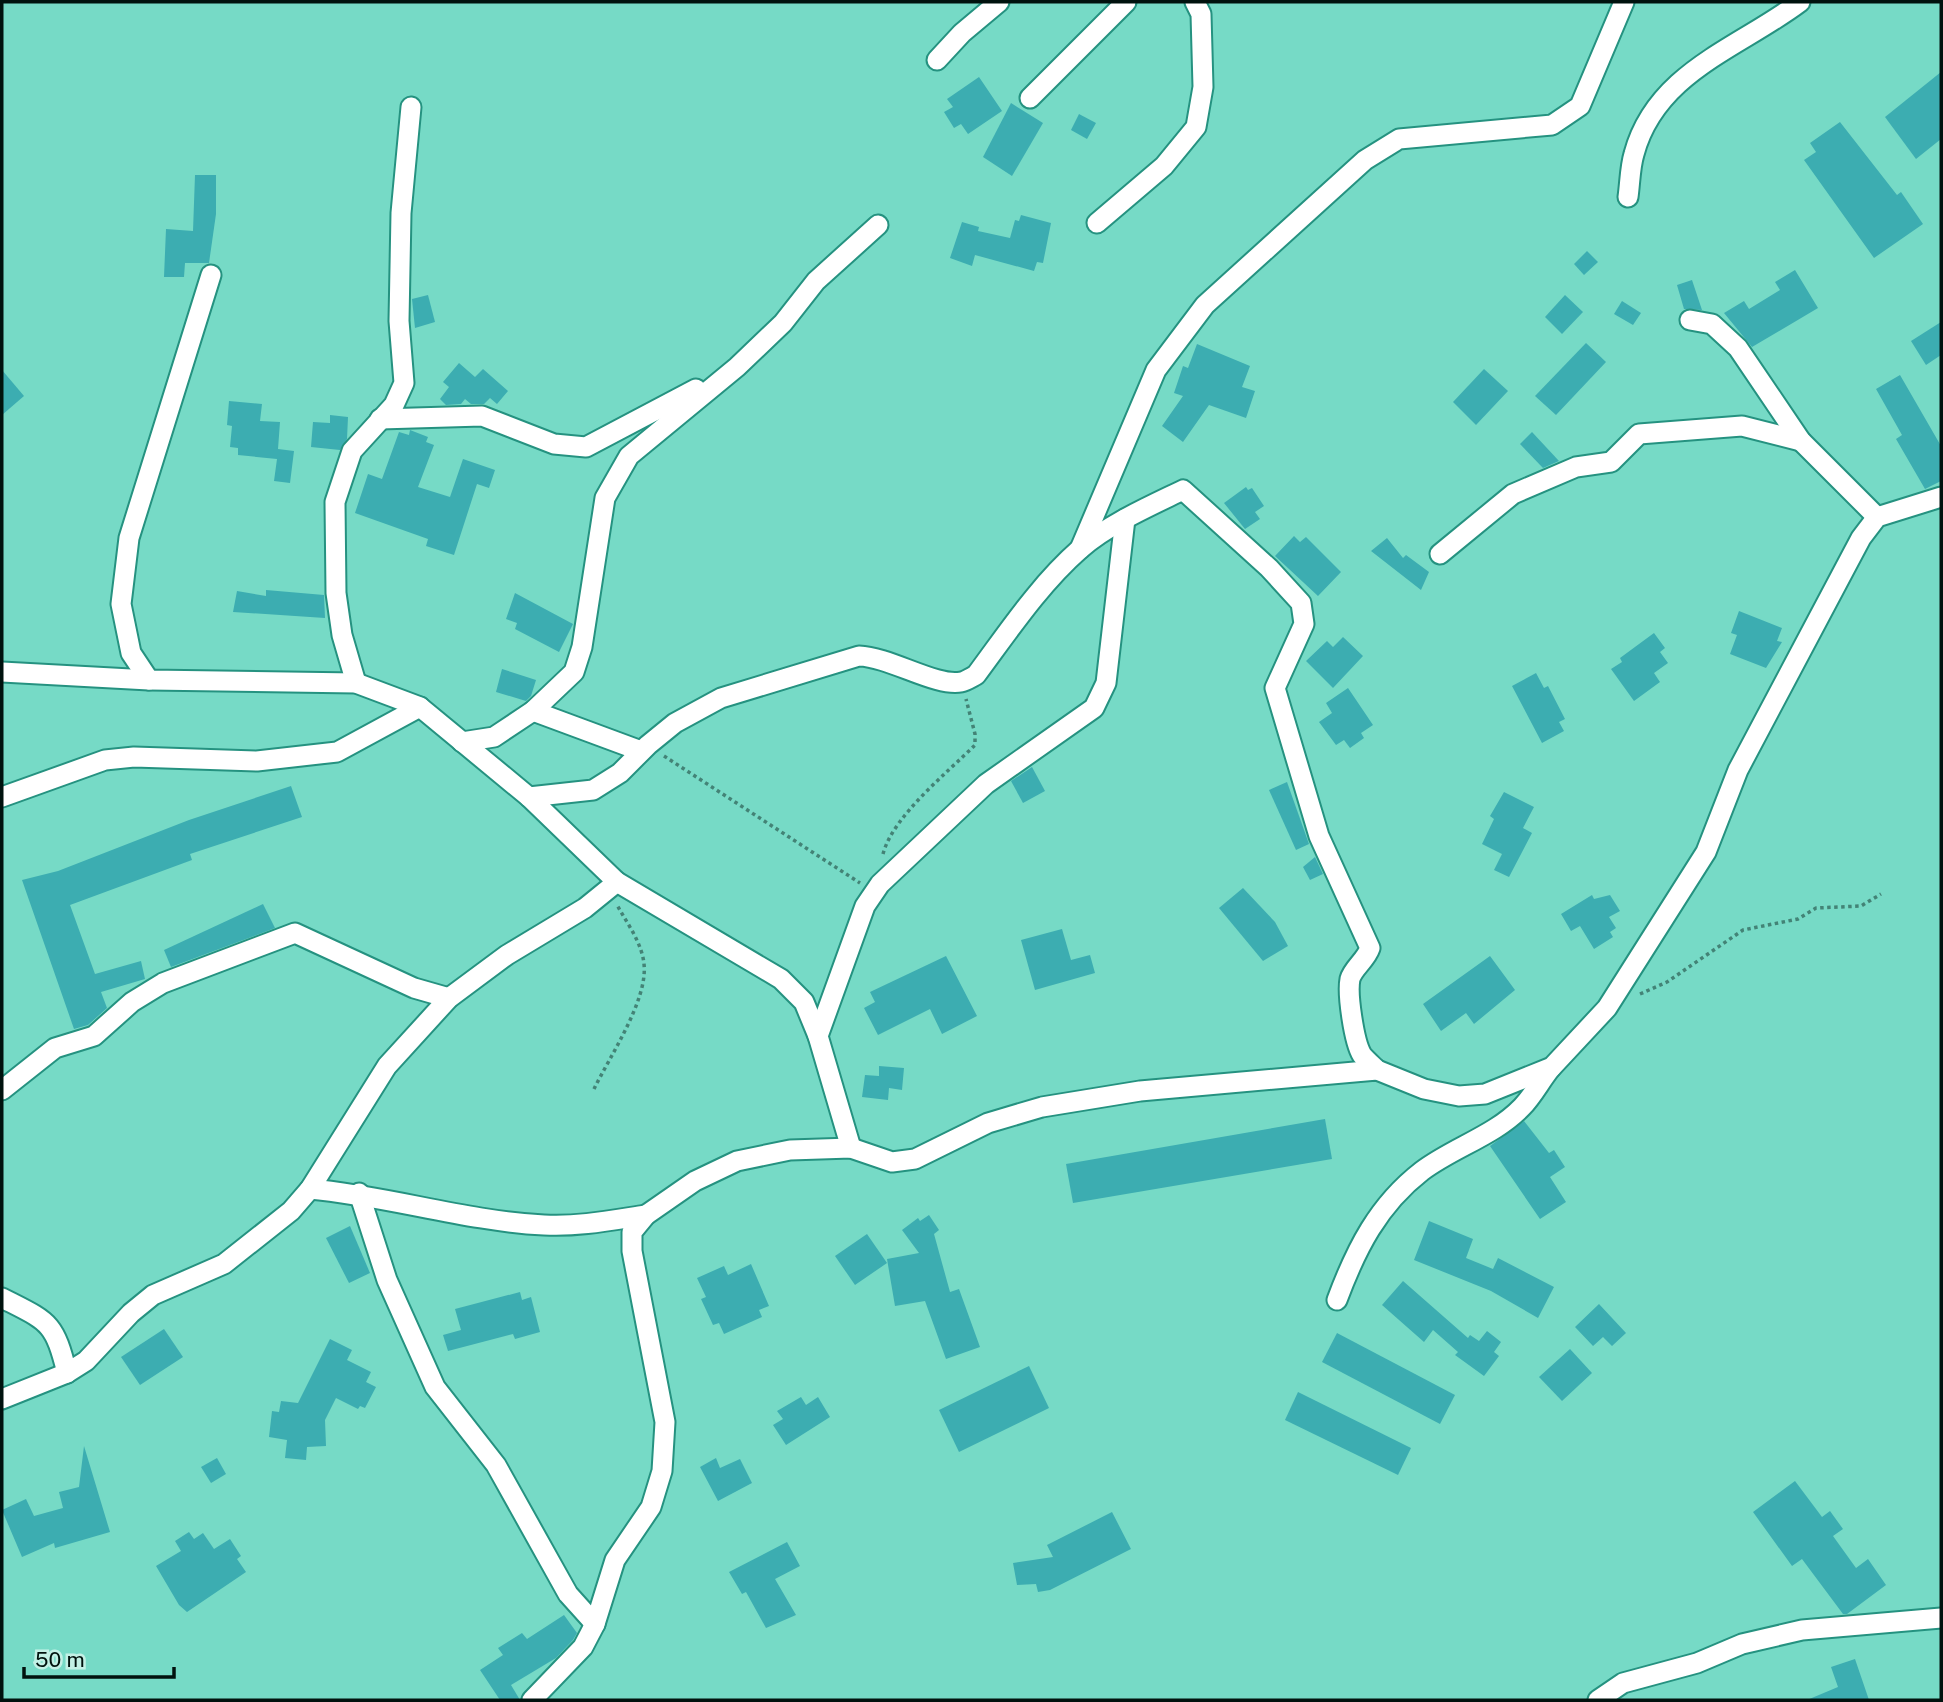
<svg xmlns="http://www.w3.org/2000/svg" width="1943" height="1702" font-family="'Public Sans',sans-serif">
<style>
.building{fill:#3cadb1}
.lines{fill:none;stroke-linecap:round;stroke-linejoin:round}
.minor-casing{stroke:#259280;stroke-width:23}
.path{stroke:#438376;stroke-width:3.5;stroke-dasharray:3.5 3.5;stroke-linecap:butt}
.minor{stroke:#fff;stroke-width:19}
</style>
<rect width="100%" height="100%" fill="#76dac6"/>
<g class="building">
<polygon points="1941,72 1941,139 1916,159 1885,117"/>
<polygon points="979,77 1002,111 968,134 961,124 954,128 944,112 953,107 947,99"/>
<polygon points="1011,103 1043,123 1012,176 983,157"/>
<polygon points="1079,114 1096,123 1087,139 1071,130"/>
<polygon points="1840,122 1897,195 1901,192 1923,224 1874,258 1804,160 1816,152 1810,143"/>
<polygon points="195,175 216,175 216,214 209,263 185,263 184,277 164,277 166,229 193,231"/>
<polygon points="1021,215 1051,223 1043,263 1037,262 1034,271 975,255 972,266 950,258 962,222 979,227 978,231 1010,238 1015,220 1019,221"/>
<polygon points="1587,251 1598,262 1584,275 1574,264"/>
<polygon points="1795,270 1818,308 1752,347 1724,313 1744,301 1749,309 1780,290 1775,282"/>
<polygon points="1692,280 1702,310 1684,309 1677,285"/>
<polygon points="428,295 435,322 415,328 412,299"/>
<polygon points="1565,295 1583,312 1562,334 1545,317"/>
<polygon points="1622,301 1641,313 1633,325 1614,314"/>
<polygon points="1941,322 1941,355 1926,365 1911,341"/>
<polygon points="1586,343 1606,362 1556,415 1535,396"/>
<polygon points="1197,344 1250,366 1242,387 1255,391 1246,418 1209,405 1183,442 1162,426 1183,396 1174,393 1183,366 1188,368"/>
<polygon points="459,363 475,377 483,369 508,391 497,404 490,398 484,404 471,404 465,399 461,404 446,405 440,399 449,387 443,382"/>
<polygon points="1484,369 1508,391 1476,425 1453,402"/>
<polygon points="2,370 24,396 2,415"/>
<polygon points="1900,375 1941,446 1941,481 1925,489 1896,439 1902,435 1876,389"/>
<polygon points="229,401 262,404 260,421 280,422 278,449 294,451 290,483 274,481 277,459 238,455 238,448 230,447 232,426 227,425"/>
<polygon points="330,415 348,417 347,439 340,450 311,447 313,422 330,423"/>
<polygon points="410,430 428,437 426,442 434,445 418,487 450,497 463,459 495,470 489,488 477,484 454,555 426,546 428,539 355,513 368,474 382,479 399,432 409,435"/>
<polygon points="1532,432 1559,461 1543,468 1520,444"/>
<polygon points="1246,487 1248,490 1252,488 1264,506 1255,512 1260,519 1245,529 1224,503"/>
<polygon points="1294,536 1300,542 1306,537 1341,572 1318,596 1275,556"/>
<polygon points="1387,538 1403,558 1406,555 1429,572 1421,590 1371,551"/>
<polygon points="266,590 324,595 325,618 233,612 237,591 266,596"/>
<polygon points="515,593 573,624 559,652 515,629 517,623 506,619"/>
<polygon points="1739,611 1782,628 1777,641 1782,642 1766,668 1730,654 1737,635 1731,633"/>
<polygon points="1654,633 1665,648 1660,652 1668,663 1654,673 1660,682 1634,701 1611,669 1622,662 1620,658"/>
<polygon points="1343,637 1363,656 1333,688 1306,661 1327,641 1333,647"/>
<polygon points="502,669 536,680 531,696 526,701 496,692"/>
<polygon points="1536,673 1544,688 1548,686 1565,719 1559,722 1564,731 1542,743 1512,686"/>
<polygon points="1348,688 1373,725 1361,733 1364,738 1350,748 1344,740 1336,745 1319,722 1332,713 1326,703"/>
<polygon points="1032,767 1045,791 1023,803 1011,781"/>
<polygon points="1287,782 1309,844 1296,850 1269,790"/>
<polygon points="291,786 302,817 190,854 192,860 70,905 95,974 141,961 145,979 101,992 107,1008 88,1025 74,1029 22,880 58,871 189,820"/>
<polygon points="1504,792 1534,807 1523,828 1532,833 1509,877 1494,870 1502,854 1482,844 1494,819 1490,816"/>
<polygon points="1315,857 1323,874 1310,880 1303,867"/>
<polygon points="1243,888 1275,922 1288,946 1263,961 1219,908"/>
<polygon points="1592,895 1594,899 1610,895 1620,911 1609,917 1616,928 1610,932 1613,937 1594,949 1580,926 1571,931 1561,914"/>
<polygon points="263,904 275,928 171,967 164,950"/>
<polygon points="1062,929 1071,960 1090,955 1095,973 1035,990 1021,940"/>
<polygon points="946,956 977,1016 942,1034 930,1009 878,1035 864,1008 875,1002 870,992"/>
<polygon points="1490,956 1515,990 1474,1024 1466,1013 1441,1031 1423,1004"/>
<polygon points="879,1066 904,1068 902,1090 889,1088 888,1100 862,1097 865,1075 879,1076"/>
<polygon points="1325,1119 1332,1159 1073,1203 1066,1164"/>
<polygon points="1524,1121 1549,1153 1554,1150 1565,1167 1550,1177 1566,1202 1540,1219 1490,1146"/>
<polygon points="929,1215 939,1230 934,1234 950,1292 959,1289 980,1347 946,1359 925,1301 895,1306 887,1259 919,1253 902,1230 918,1218 920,1221"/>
<polygon points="1429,1221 1473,1239 1466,1258 1493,1269 1498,1258 1554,1287 1538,1318 1491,1291 1414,1260"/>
<polygon points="350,1226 370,1273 349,1283 326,1238"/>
<polygon points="867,1234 887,1263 855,1285 835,1256"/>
<polygon points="751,1264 769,1306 759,1310 762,1317 724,1334 719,1323 713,1325 701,1299 706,1297 697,1278 724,1266 728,1275"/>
<polygon points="1403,1281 1468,1338 1470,1335 1479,1341 1487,1331 1501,1342 1494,1352 1499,1356 1484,1376 1455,1355 1458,1352 1433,1330 1424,1342 1382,1305"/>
<polygon points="520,1292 522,1300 531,1297 540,1332 515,1339 513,1334 448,1351 443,1335 461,1330 455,1309"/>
<polygon points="1599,1304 1626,1333 1612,1346 1603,1337 1593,1346 1575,1327"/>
<polygon points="164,1329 183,1357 140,1385 121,1357"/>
<polygon points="1337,1333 1455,1395 1440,1424 1322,1362"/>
<polygon points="330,1339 352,1350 347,1360 371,1372 366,1382 376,1387 365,1408 360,1406 358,1409 336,1398 325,1420 326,1446 307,1447 306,1460 285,1458 287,1440 269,1437 272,1411 279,1412 281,1401 298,1403"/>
<polygon points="1570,1349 1592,1373 1562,1401 1539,1377"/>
<polygon points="1029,1366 1049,1408 959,1452 939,1410"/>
<polygon points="1298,1392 1411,1448 1398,1475 1285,1420"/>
<polygon points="801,1397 806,1405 818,1397 830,1417 786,1445 773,1425 783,1419 777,1411"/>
<polygon points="84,1446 110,1532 55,1548 54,1543 22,1557 2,1510 26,1499 34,1516 63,1508 59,1492 79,1487"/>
<polygon points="217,1458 226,1474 211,1483 201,1467"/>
<polygon points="716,1458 720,1468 740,1459 752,1483 718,1501 700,1467"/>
<polygon points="1795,1481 1822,1517 1830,1511 1843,1529 1833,1536 1856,1568 1868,1559 1886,1585 1847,1614 1843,1614 1802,1559 1792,1566 1753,1512"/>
<polygon points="1112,1512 1131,1549 1050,1590 1038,1592 1036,1584 1017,1585 1013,1563 1053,1557 1047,1545"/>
<polygon points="189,1532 194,1539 203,1533 214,1549 230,1539 241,1556 237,1559 246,1572 187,1612 179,1605 156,1566 181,1551 175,1541"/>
<polygon points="787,1542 800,1566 775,1579 796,1615 766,1628 746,1592 742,1594 729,1572"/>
<polygon points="564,1615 577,1633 573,1640 556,1658 511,1685 520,1700 500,1700 480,1670 503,1655 498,1648 522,1633 527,1639"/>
<polygon points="1855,1659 1869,1700 1807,1700 1838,1687 1831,1667"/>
</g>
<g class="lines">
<defs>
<g id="minor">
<polyline points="937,60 962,33 999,2"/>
<polyline points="1030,98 1126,2"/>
<path d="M1628 197C1630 183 1630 167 1634 154 1656 72 1739 48 1800 2"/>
<polyline points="1097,223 1164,166 1196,127 1203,87 1201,14 1195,2"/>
<polyline points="1690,320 1712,324 1738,348 1801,441 1877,517"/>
<polyline points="380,419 482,416 554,444 586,447 696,389"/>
<polyline points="1080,549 1156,370 1205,305 1365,160 1399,139 1552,125 1580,106 1624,2"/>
<polyline points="1440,554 1513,494 1576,467 1611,462 1639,434 1742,426 1801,441"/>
<polyline points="2,672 149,680 356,683 420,707 529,797 617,882 781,979 804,1002 818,1036 851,1148"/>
<polyline points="149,680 131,653 121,604 129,538 211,275"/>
<polyline points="356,683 342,635 336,593 335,502 352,451 394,405 404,383 399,321 401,213 411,107"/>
<polyline points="533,711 641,751"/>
<polyline points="462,742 494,737 533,711 574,672 582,647 605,498 629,456 737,367 783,323 816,281 878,225"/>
<polyline points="2,797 105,760 134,757 257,761 337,752 420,707"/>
<path d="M529 797 593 790 620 773 648 745 675 723 721 698 859 656C890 657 936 687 961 682 966 681 972 677 976 675 1008 632 1039 585 1080 549 1109 524 1148 507 1183 490L1269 568 1301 603 1304 624 1275 688 1319 836 1370 948C1366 960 1353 968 1350 979 1347 994 1354 1042 1362 1055 1366 1060 1373 1066 1377 1070"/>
<polyline points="818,1036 865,906 880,884 986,784 1094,708 1106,683 1125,519"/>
<polyline points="2,1090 55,1048 94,1036 132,1002 163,983 295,933 414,988 449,998"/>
<path d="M310 1189C389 1196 465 1221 544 1225 578 1227 613 1220 646 1215"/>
<polyline points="359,1193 387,1280 435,1387 496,1465 568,1594 595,1624"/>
<path d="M2 1298C49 1322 54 1321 67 1373"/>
<path d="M1337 1300C1356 1249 1378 1205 1422 1171 1454 1147 1494 1136 1522 1107 1533 1096 1541 1080 1551 1068"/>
<polyline points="2,1399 67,1373 86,1361 131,1313 153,1295 224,1264 291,1211 310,1189 387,1066 449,998 507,955 585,908 617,882"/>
<polyline points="532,1700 583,1647 595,1624 615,1560 651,1507 662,1471 665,1422 632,1251 632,1232 646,1215 695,1181 737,1161 790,1150 851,1148 892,1162 915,1159 988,1123 1042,1107 1140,1091 1377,1070 1424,1089 1459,1096 1485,1094 1552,1067 1607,1008 1706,852 1738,770 1861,538 1877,517 1941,497"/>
<polyline points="1598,1700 1623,1683 1697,1663 1742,1644 1802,1630 1941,1618"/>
</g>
</defs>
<use href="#minor" class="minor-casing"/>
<g class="path">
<polyline points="664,756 860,883"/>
<path d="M883 854C893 816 946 774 975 745V734L966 699"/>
<polyline points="1640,994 1667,982 1743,930 1798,919 1816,908 1861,906 1881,894"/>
<path d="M594 1089C610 1056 648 1000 644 964 642 943 627 923 617 905"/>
</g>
<use href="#minor" class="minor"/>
</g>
<rect width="1943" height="1702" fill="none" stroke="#00120e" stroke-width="7"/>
<path d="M24 1667v10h150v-10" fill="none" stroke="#00120e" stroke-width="3.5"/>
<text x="35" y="1667" font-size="21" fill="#00120e" stroke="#c3f1e6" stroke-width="5" paint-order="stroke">50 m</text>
</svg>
